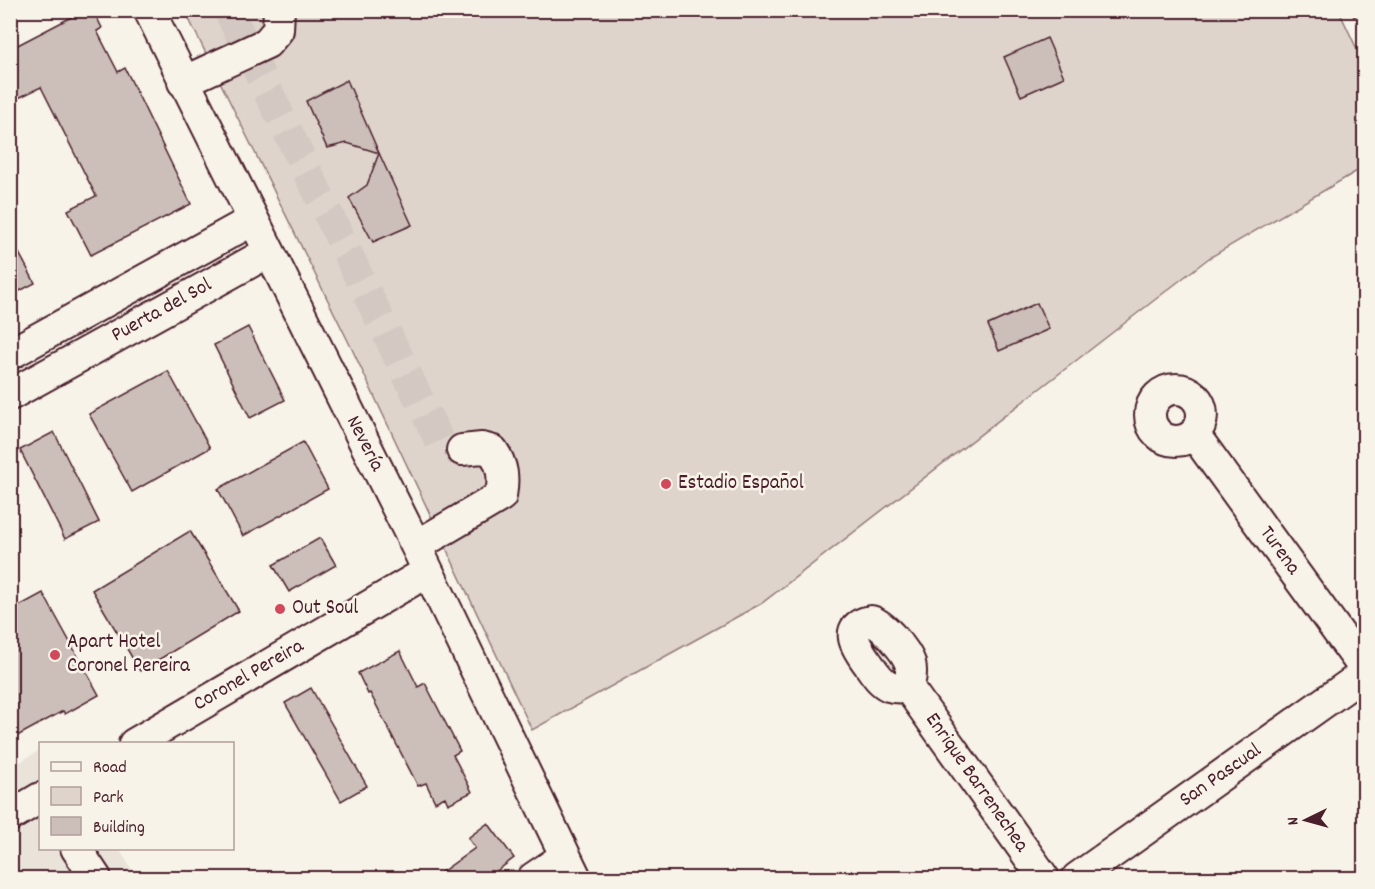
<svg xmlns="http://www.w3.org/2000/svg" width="1375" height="889" font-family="Dekko,sans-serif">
	<rect width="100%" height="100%" fill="#f7f3e8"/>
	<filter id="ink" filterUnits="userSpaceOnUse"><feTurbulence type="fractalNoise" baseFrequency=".0167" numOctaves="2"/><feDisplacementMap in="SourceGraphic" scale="12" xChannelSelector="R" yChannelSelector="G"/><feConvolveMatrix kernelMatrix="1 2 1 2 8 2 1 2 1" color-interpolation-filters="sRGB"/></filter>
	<g filter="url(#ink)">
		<path fill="#eae3da" d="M 40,750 L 40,848 L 119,849 L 137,878 L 11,878 L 10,768 Z"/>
		<path fill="#ded4cc" stroke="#947a7c" stroke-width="1.5" d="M 185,11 L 1339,11 L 1364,64 L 1364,167 L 1209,258 L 762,603 L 532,730 L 352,349 Z"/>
		<path fill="#ccbfb9" stroke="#4a1f2b" stroke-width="1.5" d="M 85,10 L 93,10 L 102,28 L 97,31 L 118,72 L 125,68 L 191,204 L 91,255 L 68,210 L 96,196 L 41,87 L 10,102 L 10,49 Z
			M 1047,38 L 1064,77 L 1021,96 L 1004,57 Z
			M 347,80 L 379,153 L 347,143 L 327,148 L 306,101 Z
			M 379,153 L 412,225 L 373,242 L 349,198 L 367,185 Z
			M 10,236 L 35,283 L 10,296 Z
			M 1037,303 L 1049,329 L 999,351 L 988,325 Z
			M 248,327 L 285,400 L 250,418 L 214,345 Z
			M 168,371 L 210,448 L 132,492 L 89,414 Z
			M 54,432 L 99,522 L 65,539 L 20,450 Z
			M 303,442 L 328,489 L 243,536 L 218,489 Z
			M 190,531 L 239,611 L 140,671 L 92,590 Z
			M 320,538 L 336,565 L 289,592 L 273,565 Z
			M 43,593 L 99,695 L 65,714 L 63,711 L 10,740 L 10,611 Z
			M 400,651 L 418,687 L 425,683 L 460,751 L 453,755 L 472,792 L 448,804 L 445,797 L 435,802 L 426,783 L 418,786 L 370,693 L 368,694 L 358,673 Z
			M 311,688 L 367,786 L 341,801 L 285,703 Z
			M 488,823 L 514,858 L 486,879 L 432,879 L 475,848 L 468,838 Z"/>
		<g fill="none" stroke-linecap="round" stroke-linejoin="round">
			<path stroke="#d4c9c2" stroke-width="30" stroke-dasharray="30 15" stroke-linecap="butt" d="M 228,10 L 443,448 L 462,450"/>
			<defs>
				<path id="minor" d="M 149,10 L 416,546 L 576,878
					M 183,82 L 267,43 L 278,30 L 279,10
					M 10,354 L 253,220
					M1150 415a26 26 0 1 1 52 0a26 26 0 1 1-52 0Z
					M 10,395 L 269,252
					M 1194,434 L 1364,668
					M 416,546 L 501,496 C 504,478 503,466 493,451 L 482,448 L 462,450
					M 871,621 C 883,624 906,651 910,663 C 912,671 911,679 908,687 C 901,688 895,688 889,686 C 880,682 874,672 869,665 C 858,650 840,626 871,621 Z
					M 908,687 L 1044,878
					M 134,744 L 427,572
					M 10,816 L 40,798
					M 76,848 L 96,878
					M 533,878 L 564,857
					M 1077,878 L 1364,674"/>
			</defs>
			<use href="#minor" stroke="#4a1f2b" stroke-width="34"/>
			<path stroke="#4a1f2b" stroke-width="4" stroke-dasharray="1.5 4.5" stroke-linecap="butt" d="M 1352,10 L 1364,37"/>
			<use href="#minor" stroke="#f7f3e8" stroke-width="30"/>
		</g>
	</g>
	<g fill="#d1495b" stroke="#f7f3e8" stroke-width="2">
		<circle cx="666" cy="484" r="6"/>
		<circle cx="280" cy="609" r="6"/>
		<circle cx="55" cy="655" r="6"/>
	</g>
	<g text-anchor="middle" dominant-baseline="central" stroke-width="5" stroke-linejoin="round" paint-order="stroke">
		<g font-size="21" fill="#4a1f2b" stroke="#f7f3e8">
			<text transform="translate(162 311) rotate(-29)">Puerta del Sol</text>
			<text transform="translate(364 444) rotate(63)">Nevería</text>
			<text transform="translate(1279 551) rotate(54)">Turena</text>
			<text transform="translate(249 676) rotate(-30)">Coronel Pereira</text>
			<text transform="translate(1221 776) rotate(-35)">San Pascual</text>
			<text transform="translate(976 783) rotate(55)">Enrique Barrenechea</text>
		</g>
		<g font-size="21" fill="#4a1f2b" stroke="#f7f3e8" text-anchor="start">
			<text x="678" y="484">Estadio Español</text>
			<text x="292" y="609">Out Soul</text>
			<text x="67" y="643">Apart Hotel<tspan x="67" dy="24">Coronel Pereira</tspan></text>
		</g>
	</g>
	<rect width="1375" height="889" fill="none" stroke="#f7f3e8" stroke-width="36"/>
	<rect x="18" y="18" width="1339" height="853" fill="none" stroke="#4a1f2b" stroke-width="2" filter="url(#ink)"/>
	<rect x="39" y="742" width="195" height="108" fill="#f7f3e8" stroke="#b29e9c" stroke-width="1.5"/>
	<rect x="51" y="762" width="30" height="9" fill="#f7f3e8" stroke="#b29e9c" stroke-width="1.5"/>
	<text x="93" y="772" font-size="18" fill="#4a1f2b">Road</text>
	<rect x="51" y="787" width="30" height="18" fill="#ded4cc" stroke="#b29e9c" stroke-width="1.5"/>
	<text x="93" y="802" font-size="18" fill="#4a1f2b">Park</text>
	<rect x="51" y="817" width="30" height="18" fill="#ccbfb9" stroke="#b29e9c" stroke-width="1.5"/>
	<text x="93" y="832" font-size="18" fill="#4a1f2b">Building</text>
	<g transform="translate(1306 820) rotate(265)" stroke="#f7f3e8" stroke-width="4.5" paint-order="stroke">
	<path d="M0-4.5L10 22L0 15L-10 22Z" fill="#4a1f2b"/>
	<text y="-9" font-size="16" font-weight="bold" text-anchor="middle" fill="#4a1f2b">N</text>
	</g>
</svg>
